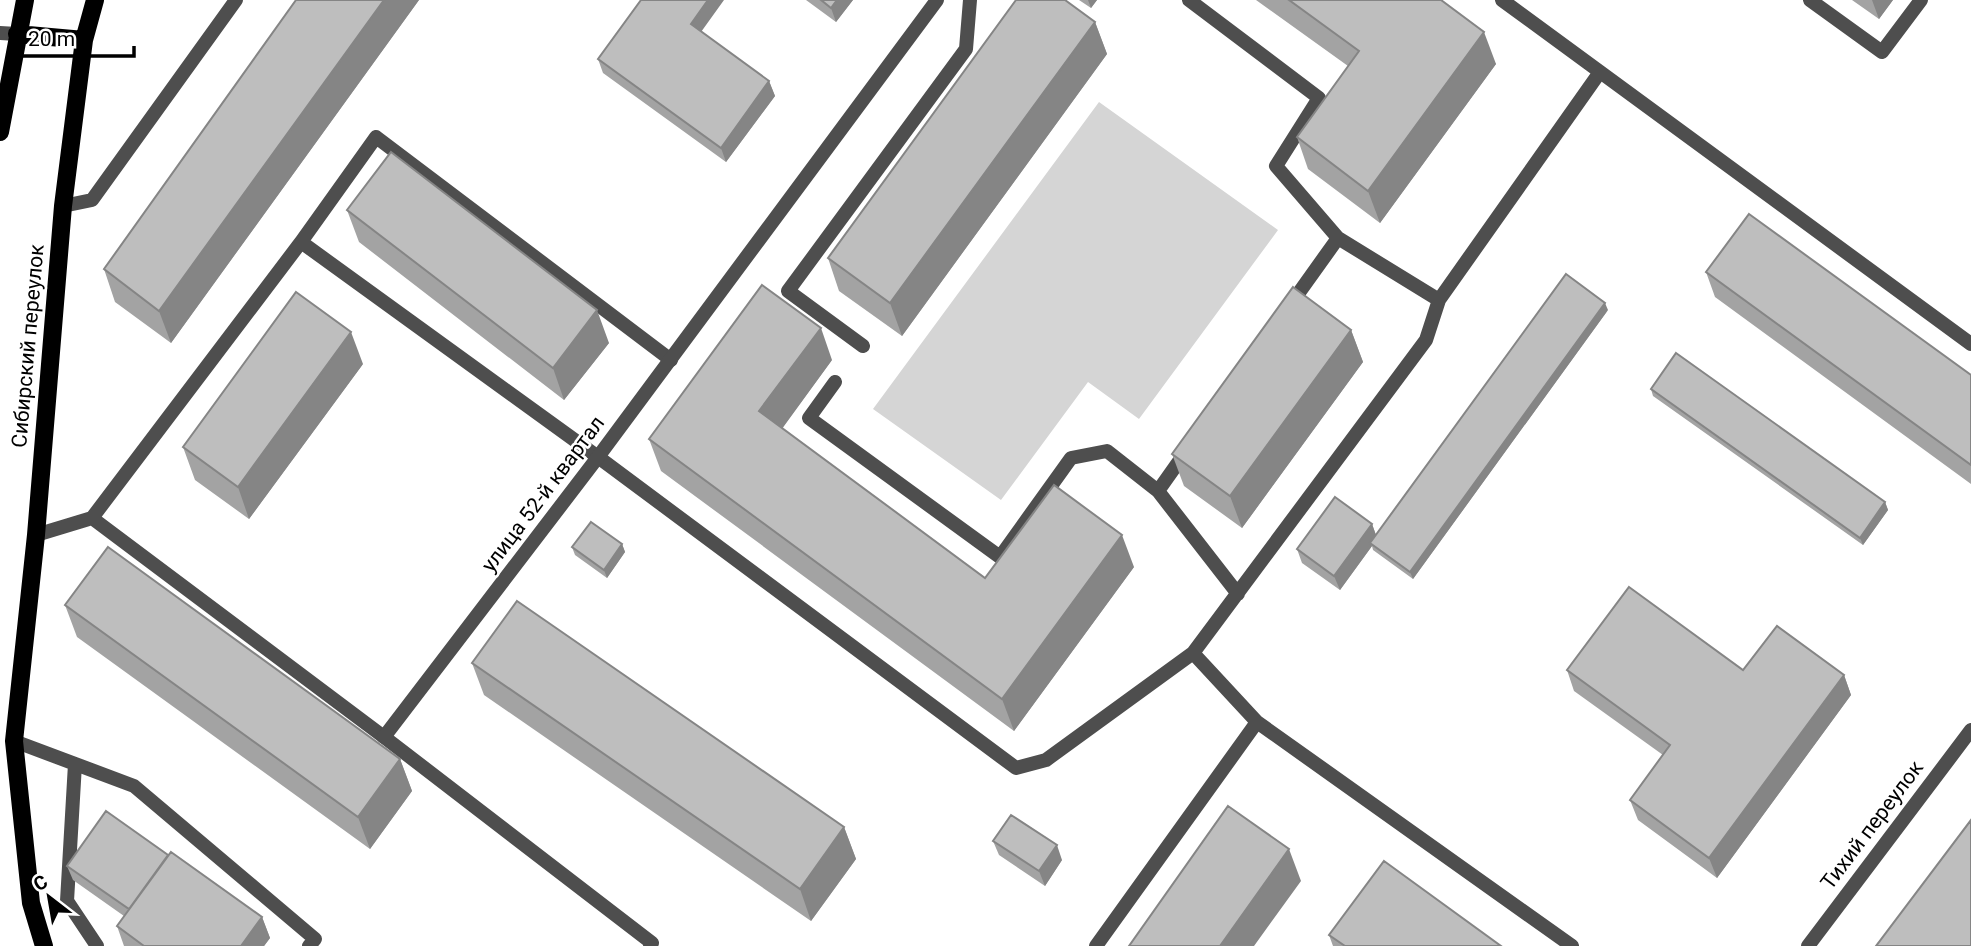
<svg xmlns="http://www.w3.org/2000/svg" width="1971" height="946" font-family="Roboto,sans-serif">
	<rect width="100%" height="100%" fill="#fff"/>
	<path fill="#d5d5d5" d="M 1099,102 L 1278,230 L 1139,419 L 1088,382 L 1001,500 L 873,409 Z"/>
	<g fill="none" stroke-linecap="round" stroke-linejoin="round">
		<path stroke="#4e4e4e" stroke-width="14" d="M 1189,0 L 1319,98 L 1276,166 L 1338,238 L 1439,300
			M 1502,0 L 1971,344
			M 1810,0 L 1882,52 L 1921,0
			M 0,33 L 17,34
			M 63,206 L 92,200 L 236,0
			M 301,242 L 376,137 L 671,360
			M 1288,308 L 1338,238
			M 863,346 L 788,291 L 966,49 L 970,0
			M 835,382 L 809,418 L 1000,557 L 1071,458 L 1107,451 L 1158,491 L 1238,594
			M 1158,491 L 1187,450
			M 92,518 L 384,737
			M 36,535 L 92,518 L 301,242 L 598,457 L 1016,768 L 1046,760 L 1193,653
			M 1257,722 L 1193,653 L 1426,340 L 1439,300 L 1600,72
			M 14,741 L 134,786 L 315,939 L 309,946
			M 75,764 L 67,901 L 97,946
			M 1096,946 L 1257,722 L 1572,946"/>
		<path stroke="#4e4e4e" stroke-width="14" d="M 650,946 L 652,943 L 384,737 L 598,457 L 937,0
			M 1808,946 L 1971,730"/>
		<path stroke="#000" stroke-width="18" d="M 17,34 L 84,40
			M 0,132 L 25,0
			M 44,946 L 31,903 L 14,741 L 36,535 L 63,206 L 84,40 L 95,0"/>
	</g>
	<path fill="#a3a3a3" d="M 296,0 L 419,0 L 171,343 L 115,302 L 104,269 Z
		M 806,0 L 853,0 L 836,22 Z
		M 1079,0 L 1097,0 L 1091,8 Z
		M 1256,0 L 1441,0 L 1496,64 L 1380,223 L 1308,169 L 1297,137 L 1348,66 Z
		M 1852,0 L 1893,0 L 1879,19 Z
		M 1095,22 L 1107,54 L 902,336 L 839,291 L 828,258 Z
		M 701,32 L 769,81 L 775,96 L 726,162 L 603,73 L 598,59 Z
		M 347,210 L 609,343 L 564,400 L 359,242 Z
		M 1706,272 L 1971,375 L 1971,484 L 1715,297 Z
		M 1608,310 L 1413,579 L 1373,550 L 1372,546 L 1340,590 L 1302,563 L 1297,549 L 1372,524 L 1376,535 Z
		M 1351,330 L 1363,362 L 1242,528 L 1184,486 L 1172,454 Z
		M 832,360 L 782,428 L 985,578 L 1134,567 L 1014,731 L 661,471 L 649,439 Z
		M 363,364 L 249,519 L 195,480 L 183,447 Z
		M 1651,389 L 1885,502 L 1888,510 L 1863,545 L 1653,396 Z
		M 622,544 L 625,552 L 607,578 L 575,555 L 572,547 Z
		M 65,605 L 400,759 L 412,791 L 370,849 L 77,637 Z
		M 472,663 L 844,827 L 856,859 L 811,921 L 484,695 Z
		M 1567,670 L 1743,670 L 1844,675 L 1851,695 L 1717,878 L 1638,820 L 1630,800 L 1663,755 L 1574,691 Z
		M 993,841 L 1062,860 L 1045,886 L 999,855 Z
		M 168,855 L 262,917 L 270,938 L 264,946 L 124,946 L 117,926 L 124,916 L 73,880 L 67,866 Z
		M 1329,935 L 1501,946 L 1333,946 Z"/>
	<path fill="#858585" d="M 384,0 L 419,0 L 171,343 L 159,311 Z
		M 708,0 L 724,0 L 696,39 L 691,24 Z
		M 837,0 L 853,0 L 836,22 L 831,8 Z
		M 1088,0 L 1097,0 L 1091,8 Z
		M 1872,0 L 1893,0 L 1879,19 Z
		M 1095,22 L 1107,54 L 902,336 L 890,303 Z
		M 1484,32 L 1496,64 L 1380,223 L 1368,191 Z
		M 769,81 L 775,96 L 726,162 L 721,148 Z
		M 1605,303 L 1608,310 L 1413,579 L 1410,572 Z
		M 597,310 L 609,343 L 564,400 L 553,368 Z
		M 821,328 L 832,360 L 771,444 L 759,411 Z
		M 1351,330 L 1363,362 L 1242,528 L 1230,496 Z
		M 351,332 L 363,364 L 249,519 L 238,487 Z
		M 1885,502 L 1888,510 L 1863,545 L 1860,538 Z
		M 1372,524 L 1377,538 L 1370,543 L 1372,546 L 1340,590 L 1334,576 Z
		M 1122,535 L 1134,567 L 1014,731 L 1002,699 Z
		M 622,544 L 625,552 L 607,578 L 604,570 Z
		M 1844,675 L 1851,695 L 1717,878 L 1709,858 Z
		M 400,759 L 412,791 L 370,849 L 358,817 Z
		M 844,827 L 856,859 L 811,921 L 800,889 Z
		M 1057,845 L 1062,860 L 1045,886 L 1039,871 Z
		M 1289,849 L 1301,881 L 1254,946 L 1220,946 Z
		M 262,917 L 270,938 L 264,946 L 241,946 Z"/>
	<path fill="#bebebe" stroke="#858585" stroke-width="2" d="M 296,0 L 384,0 L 159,311 L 104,269 Z
		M 641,0 L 708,0 L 691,24 L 769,81 L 721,148 L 598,59 Z
		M 821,0 L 837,0 L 831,8 Z
		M 1016,0 L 1065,0 L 1095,22 L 890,303 L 828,258 Z
		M 1289,0 L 1441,0 L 1484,32 L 1368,191 L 1297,137 L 1359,51 Z
		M 391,152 L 597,310 L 553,368 L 347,210 Z
		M 1749,214 L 1971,375 L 1971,465 L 1706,272 Z
		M 1566,274 L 1605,303 L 1410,572 L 1370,543 Z
		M 762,285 L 821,328 L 759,411 L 985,578 L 1054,485 L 1122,535 L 1002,699 L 649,439 Z
		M 1293,287 L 1351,330 L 1230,496 L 1172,454 Z
		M 296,292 L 351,332 L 238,487 L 183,447 Z
		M 1676,353 L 1885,502 L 1860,538 L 1651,389 Z
		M 1335,497 L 1372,524 L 1334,576 L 1297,549 Z
		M 591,522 L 622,544 L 604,570 L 572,547 Z
		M 108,547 L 400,759 L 358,817 L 65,605 Z
		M 1629,587 L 1743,670 L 1777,626 L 1844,675 L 1709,858 L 1630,800 L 1670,745 L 1567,670 Z
		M 517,601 L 844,827 L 800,889 L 472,663 Z
		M 1228,806 L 1289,849 L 1220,946 L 1129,946 Z
		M 106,811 L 168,855 L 129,909 L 67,866 Z
		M 1011,815 L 1057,845 L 1039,871 L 993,841 Z
		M 1971,820 L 1971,946 L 1876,946 Z
		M 171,852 L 262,917 L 241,946 L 144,946 L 117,926 Z
		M 1384,861 L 1501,946 L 1345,946 L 1329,935 Z"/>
	<g text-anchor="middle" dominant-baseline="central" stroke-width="5" stroke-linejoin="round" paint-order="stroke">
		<g font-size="21" fill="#000" stroke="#fff">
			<text transform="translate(28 346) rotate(-85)">Сибирский переулок</text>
			<text transform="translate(543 494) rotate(-53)">улица 52-й квартал</text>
			<text transform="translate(1872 825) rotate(-53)">Тихий переулок</text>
		</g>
	</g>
	<g transform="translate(49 897) rotate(329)" stroke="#ffffff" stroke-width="5" paint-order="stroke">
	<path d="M0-5L12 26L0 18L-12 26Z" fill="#000000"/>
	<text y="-10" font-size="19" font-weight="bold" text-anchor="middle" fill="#000000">С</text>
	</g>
	<path d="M18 46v10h116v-10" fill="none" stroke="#000000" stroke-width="3.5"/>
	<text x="28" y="46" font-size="21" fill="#000000" stroke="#ffffff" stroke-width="5" paint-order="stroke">20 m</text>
</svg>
